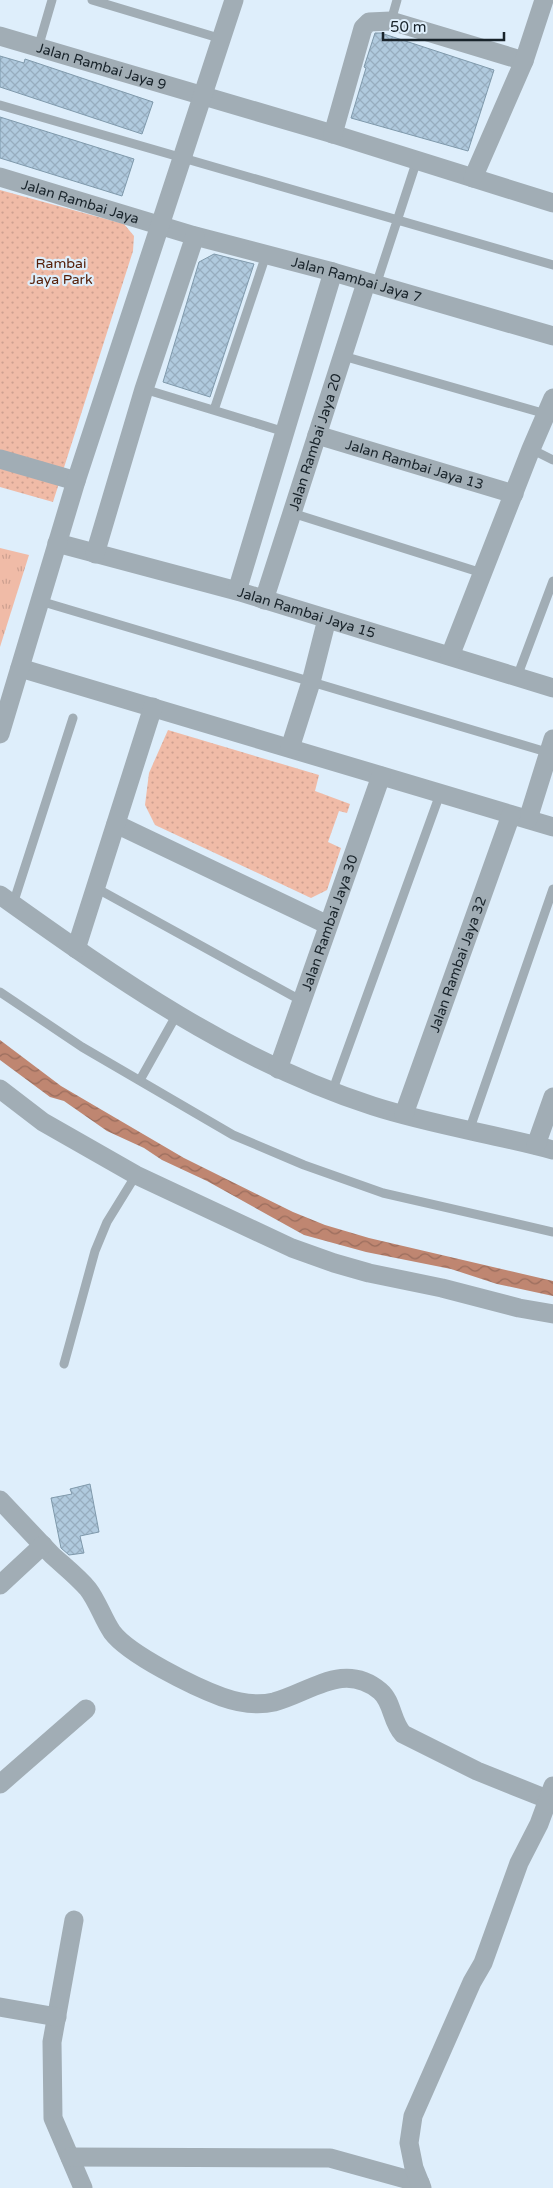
<svg xmlns="http://www.w3.org/2000/svg" width="553" height="2188" font-family="'Varela Round',sans-serif">
	<defs>
		<pattern id="grass-tufts" width="24" height="20" patternUnits="userSpaceOnUse" patternTransform="scale(1.25)"><rect width="24" height="20" fill="#f0bba7"/><path d="M3 7l-1-3M5 7V3M7 7l1-3M15 17l-1-3M17 17v-4M19 17l1-3" fill="none" stroke="#cda090"/></pattern>
		<pattern id="park-dots" width="8" height="8" patternUnits="userSpaceOnUse" patternTransform="scale(1.25)"><rect width="8" height="8" fill="#f0bba7"/><path d="M2 2h.1M6 6h.1" fill="none" stroke="#cda090" stroke-width="1.8" stroke-linecap="round"/></pattern>
		<pattern id="water-waves" width="16" height="10" patternUnits="userSpaceOnUse" patternTransform="scale(1.25)"><rect width="16" height="10" fill="#bf8671"/><path d="M0 5q4-4 8 0t8 0" fill="none" stroke="#9a6d5d"/></pattern>
		<pattern id="building-cross-hatch" width="8" height="8" patternUnits="userSpaceOnUse" patternTransform="scale(1.25)"><rect width="8" height="8" fill="#b0cade"/><path d="M0 0l8 8M0 8l8-8" fill="none" stroke="#97adbf"/></pattern>
	</defs>
	<rect width="100%" height="100%" fill="#deeefb"/>
	<path fill="url(#grass-tufts)" d="M 0,548 L 29,555 L 0,647 Z"/>
	<path fill="url(#park-dots)" d="M 0,190 L 124,224 L 134,236 L 133,251 L 53,502 L 0,487 Z
		M 168,730 L 319,775 L 315,791 L 350,804 L 347,813 L 339,811 L 328,842 L 341,848 L 327,890 L 311,898 L 155,825 L 145,805 L 149,773 Z"/>
	<path fill="url(#water-waves)" d="M 0,1040 L 61,1086 L 184,1158 L 293,1212 L 325,1225 L 369,1238 L 553,1281 L 553,1296 L 497,1284 L 451,1269 L 366,1252 L 304,1235 L 207,1181 L 162,1160 L 144,1148 L 107,1131 L 64,1101 L 50,1097 L 0,1060 Z"/>
	<path fill="url(#building-cross-hatch)" stroke="#7f99ab" d="M 375,33 L 381,33 L 494,70 L 468,151 L 351,118 L 366,68 L 364,67 Z
		M 0,56 L 24,63 L 25,59 L 153,102 L 142,134 L 0,87 Z
		M 0,117 L 134,159 L 122,196 L 0,158 Z
		M 214,254 L 254,264 L 210,397 L 163,382 L 199,262 Z
		M 90,1484 L 99,1532 L 80,1536 L 84,1553 L 69,1555 L 61,1548 L 51,1498 L 72,1494 L 70,1489 Z"/>
	<g fill="none" stroke-linecap="round" stroke-linejoin="round">
		<path stroke="#a1adb5" stroke-width="9" d="M 92,0 L 222,39
			M 391,21 L 397,0
			M 38,48 L 52,0
			M 0,105 L 553,265
			M 376,285 L 417,160
			M 343,356 L 546,414
			M 144,389 L 285,432
			M 214,410 L 266,255
			M 531,449 L 553,460
			M 292,513 L 482,573
			M 40,601 L 550,753
			M 517,677 L 553,581
			M 96,888 L 302,1001
			M 13,904 L 73,718
			M 0,992 L 82,1047 L 233,1135 L 304,1165 L 383,1193 L 553,1232
			M 140,1080 L 177,1014
			M 332,1092 L 440,794
			M 469,1131 L 553,889
			M 64,1364 L 95,1251 L 107,1222 L 136,1175"/>
		<g stroke="#a1adb5" stroke-width="19">
			<path id="s1" d="M 0,36 L 333,134 L 553,203"/>
			<path d="M 333,134 L 363,28 L 369,22 L 391,21 L 524,61"/>
			<path id="s2" d="M 0,177 L 195,236 L 333,272 L 553,336"/>
			<path d="M 473,178 L 524,61 L 544,0"/>
			<path id="s3" d="M 317,435 L 514,494"/>
			<path d="M 0,459 L 76,481"/>
			<path id="s4" d="M 57,543 L 237,591 L 553,688"/>
			<path d="M 95,554 L 144,389 L 195,236"/>
			<path d="M 237,591 L 333,272"/>
			<path id="s5" d="M 264,600 L 366,283"/>
			<path d="M 450,656 L 531,449 L 553,398"/>
			<path d="M 20,668 L 553,827"/>
			<path d="M 0,734 L 76,481 L 234,0"/>
			<path d="M 290,748 L 311,682 L 327,619"/>
			<path d="M 528,819 L 553,739"/>
			<path d="M 116,824 L 328,925"/>
			<path d="M 0,895 C 116,978 236,1062 373,1106 C 432,1125 494,1134 553,1150"/>
			<path d="M 76,949 L 153,707"/>
			<path id="s6" d="M 278,1069 L 381,776"/>
			<path d="M 0,1089 L 43,1122 L 136,1175 L 292,1248 L 334,1263 L 369,1273 L 442,1288 L 519,1308 L 553,1314"/>
			<path id="s7" d="M 404,1114 L 511,815"/>
			<path d="M 536,1145 L 553,1097"/>
			<path d="M 0,1500 C 18,1519 35,1537 52,1555 C 64,1566 78,1577 88,1589 C 98,1602 103,1619 112,1632 C 129,1655 195,1687 222,1697 C 239,1703 257,1706 274,1702 C 311,1692 344,1661 380,1691 C 393,1702 391,1721 403,1734 L 477,1771 L 547,1799"/>
			<path d="M 0,1585 L 43,1545"/>
			<path d="M 0,1784 L 86,1709"/>
			<path d="M 74,1920 L 52,2042 L 53,2118 L 83,2188"/>
			<path d="M 0,2007 L 57,2017"/>
			<path d="M 70,2157 L 330,2158 L 420,2183"/>
			<path d="M 422,2188 L 414,2168 L 409,2143 L 413,2116 L 472,1982 L 483,1963 L 519,1863 L 539,1824 L 553,1786"/>
		</g>
	</g>
	<g text-anchor="middle" dominant-baseline="central" stroke-width="4.5" stroke-linejoin="round" paint-order="stroke">
		<g font-size="14" fill="#18232a" stroke="#deeefb">
			<text stroke="none"><textPath href="#s1" startOffset="106">Jalan Rambai Jaya 9</textPath></text>
			<text stroke="none"><textPath href="#s2" startOffset="84">Jalan Rambai Jaya</textPath></text>
			<text stroke="none"><textPath href="#s2" startOffset="371">Jalan Rambai Jaya 7</textPath></text>
			<text stroke="none"><textPath href="#s5" startOffset="166">Jalan Rambai Jaya 20</textPath></text>
			<text stroke="none"><textPath href="#s3" startOffset="102">Jalan Rambai Jaya 13</textPath></text>
			<text stroke="none"><textPath href="#s4" startOffset="259">Jalan Rambai Jaya 15</textPath></text>
			<text stroke="none"><textPath href="#s6" startOffset="155">Jalan Rambai Jaya 30</textPath></text>
			<text stroke="none"><textPath href="#s7" startOffset="159">Jalan Rambai Jaya 32</textPath></text>
		</g>
		<g font-size="14" fill="#552009" stroke="#deeefb">
			<text x="61" y="263">Rambai<tspan x="61" dy="16">Jaya Park</tspan></text>
		</g>
	</g>
	<path d="M383 32v8h121v-8" fill="none" stroke="#18232a" stroke-width="2.5"/>
	<text x="390" y="32" font-size="15" fill="#18232a" stroke="#deeefb" stroke-width="4" paint-order="stroke">50 m</text>
</svg>
